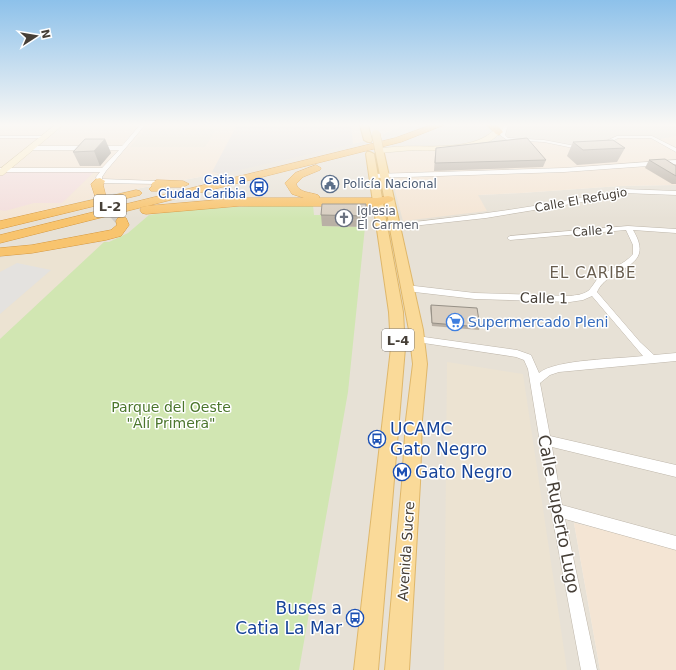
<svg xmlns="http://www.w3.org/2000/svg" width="676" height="670" font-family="'DejaVu Sans',sans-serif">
	<rect width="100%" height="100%" fill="#f3efe8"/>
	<path fill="#e7e1d6" d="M 404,125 L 676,125 L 676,138 L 435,155 L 486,211 L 477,195 L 521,193 L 620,186 L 676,185 L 676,546 L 574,523 L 600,670 L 0,670 L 0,221 L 114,193 L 216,174 L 383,137 L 383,134 Z"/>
	<path fill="#f4e5d4" d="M 0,125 L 404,125 L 383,134 L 383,137 L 216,174 L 114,193 L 0,221 Z
		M 676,136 L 676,185 L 620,186 L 521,193 L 478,195 L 487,211 L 403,221 L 385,153 L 451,148 L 506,140 L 536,140 L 569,147 L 615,143 L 619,138 L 660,139 Z
		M 574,523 L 676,546 L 676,670 L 600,670 Z"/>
	<path fill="#e3ded9" d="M 237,125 L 351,125 L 353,144 L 222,174 L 212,172 Z"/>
	<path fill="#ece3d2" d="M 146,128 L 216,129 L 205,147 L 130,147 Z
		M 104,242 L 0,339 L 0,258 Z
		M 447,362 L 523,374 L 567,670 L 444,670 Z"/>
	<path fill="#f3dedc" d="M 5,172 L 94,172 L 62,203 L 34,203 L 5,211 L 0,210 L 0,176 Z"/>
	<path fill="#d1e6b2" d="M 269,205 L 313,205 L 314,215 L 322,215 L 322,226 L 365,227 L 348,392 L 299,670 L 0,670 L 0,339 L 104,242 L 109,242 L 128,233 L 149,215 L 183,210 Z"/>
	<path fill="#e4e2df" d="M 17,263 L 51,270 L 0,314 L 0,272 Z"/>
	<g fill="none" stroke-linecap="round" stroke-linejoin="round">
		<path stroke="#d0ccc5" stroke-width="12" stroke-dasharray="12 6" stroke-linecap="butt" d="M 100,197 L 122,221"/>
		<defs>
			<path id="street" d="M 140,125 L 145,125 L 106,171 L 102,177 L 102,179 L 157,181 L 160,183 L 159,184 L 100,183 L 97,181 L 96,177 L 100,172 L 0,172 L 0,168 L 102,168 L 119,150 L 31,150 L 28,148 L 31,146 L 122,146 Z
				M 504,125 L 508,125 L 505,135 L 508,138 L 544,140 L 586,148 L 583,150 L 544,142 L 507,140 L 500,135 Z
				M 0,136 L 45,136 L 47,137 L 45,138 L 0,138 Z
				M 617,136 L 652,136 L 676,148 L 676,152 L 651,138 L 618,138 L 603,146 L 598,145 Z
				M 676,160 L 676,164 L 564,172 L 374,178 L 371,176 L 374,174 L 564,168 Z
				M 623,189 L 676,191 L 676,195 L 623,193 L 583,202 L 486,218 L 394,228 L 391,226 L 394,224 C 471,216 547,206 623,189 Z
				M 628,226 L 676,229 L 676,233 L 633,230 C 657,270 609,265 597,292 L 640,342 L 654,355 L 676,353 L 676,361 L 559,372 L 550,375 L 540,383 L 550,436 L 676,465 L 676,477 L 552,447 L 562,505 L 676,536 L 676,550 L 565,519 L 597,670 L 581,670 L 551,510 L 528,369 L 524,360 L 516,357 L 417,342 L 398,342 L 393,339 L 398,336 L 417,336 L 517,350 L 531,355 L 539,373 C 556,359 619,359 643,356 L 592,296 L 583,300 L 570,302 L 475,299 L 406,291 L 402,288 L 406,285 L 475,293 L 570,296 C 576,295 582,295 588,291 C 592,288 595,281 599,277 C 610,268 624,265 633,254 L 633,245 L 626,230 L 510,240 L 507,238 L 510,236 Z"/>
			<path id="secondary" d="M 55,125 L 63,125 L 3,175 L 0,175 L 0,169 Z
				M 498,125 L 505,125 C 501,132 497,137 490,141 C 468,153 438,150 413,150 C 402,151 390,152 379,153 L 375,151 C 380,147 387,148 393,147 C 424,144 479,154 498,125 Z"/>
			<path id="primary" d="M 360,125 L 368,125 L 372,140 L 371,142 L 368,142 L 364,140 Z
				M 376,147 L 379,147 L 383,149 L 423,330 L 427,364 L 422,420 L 420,483 L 409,670 L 385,670 L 402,483 L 406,420 L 413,364 L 409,330 L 375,149 Z
				M 367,152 L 370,152 L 374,154 L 403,312 L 405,348 L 378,670 L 354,670 L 391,348 L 389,312 L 366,154 Z"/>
			<path id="highway" d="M 431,125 L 444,125 L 401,142 L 0,243 L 0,235 L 395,138 Z
				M 487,125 L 497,125 L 503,132 L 499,135 L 496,134 Z
				M 316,165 L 321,168 L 320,170 L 303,177 L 296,184 C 299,193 310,192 318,195 L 320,197 L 319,198 L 377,198 L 388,196 L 392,197 L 394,199 L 392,201 L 378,206 L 239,206 L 146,214 L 142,213 L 140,210 L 142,207 L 146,206 L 239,198 L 304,198 L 292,194 L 285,183 L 295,173 Z
				M 100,178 L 105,181 L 103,185 L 106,197 L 136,190 L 140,191 L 142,193 L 140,195 L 0,229 L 0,221 L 96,199 L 91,184 L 96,179 Z
				M 157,180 L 183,181 L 189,184 L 183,187 L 163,187 L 159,191 L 151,191 L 149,189 L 152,186 L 152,183 Z
				M 122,217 L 126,218 L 129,225 L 121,236 L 106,240 L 32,253 L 0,256 L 0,248 L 32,245 L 111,230 L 117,225 L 116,221 L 118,218 Z"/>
		</defs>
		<use href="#street" stroke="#beb6aa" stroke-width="1"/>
		<use href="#secondary" stroke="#d1c099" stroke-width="1"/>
		<use href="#primary" stroke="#dfb76a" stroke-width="2"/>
		<use href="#highway" stroke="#d7983d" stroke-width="1"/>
		<use href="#street" fill="#fff" fill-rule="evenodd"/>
		<use href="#secondary" fill="#fcedc8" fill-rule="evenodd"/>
		<use href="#primary" fill="#fada99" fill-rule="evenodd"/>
		<use href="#highway" fill="#f8c46e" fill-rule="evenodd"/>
		<defs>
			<path id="primary-bridge" d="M 376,134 L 379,149"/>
		</defs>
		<use href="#primary-bridge" stroke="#dfb76a" stroke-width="9" stroke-linecap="butt"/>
		<use href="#primary-bridge" stroke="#fada99" stroke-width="8"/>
	</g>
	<path fill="#b9b0a5" d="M 105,139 L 111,153 L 100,166 L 80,166 L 73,152 Z
		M 573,142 L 625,148 L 617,162 L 577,165 L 567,156 Z
		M 436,148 L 546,160 L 543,167 L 434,171 L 435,155 Z
		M 649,160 L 676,166 L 676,184 L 672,184 L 645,168 Z
		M 321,215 L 366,216 L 365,227 L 322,226 Z
		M 431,305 L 480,327 L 479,330 L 432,326 L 430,308 Z"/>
	<path fill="#969086" d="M 105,139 L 111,153 L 100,166 L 94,151 Z"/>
	<path fill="#d7cdc0" stroke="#969086" d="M 527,138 L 546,160 L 435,163 L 436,148 Z
		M 85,139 L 105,139 L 94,151 L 73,152 Z
		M 613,140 L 625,148 L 583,150 L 573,142 Z
		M 665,159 L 676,166 L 676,176 L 649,160 Z
		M 322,204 L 366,204 L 366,216 L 321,215 Z
		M 431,305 L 477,308 L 480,327 L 432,323 Z"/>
	<linearGradient id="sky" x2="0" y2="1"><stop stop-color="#8dc1ea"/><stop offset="0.57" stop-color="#faf8f5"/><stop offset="1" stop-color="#faf8f5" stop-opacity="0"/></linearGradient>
	<rect width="676" height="219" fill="url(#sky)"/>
	<defs>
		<symbol id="civic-ring" viewBox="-11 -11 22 22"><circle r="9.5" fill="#fff" stroke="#5c6f8a" stroke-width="1.5"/><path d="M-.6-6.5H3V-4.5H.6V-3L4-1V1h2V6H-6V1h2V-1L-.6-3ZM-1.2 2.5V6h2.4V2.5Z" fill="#5c6f8a"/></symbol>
		<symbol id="bus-ring" viewBox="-11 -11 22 22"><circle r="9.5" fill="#fff" stroke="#1a4fb4" stroke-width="1.5"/><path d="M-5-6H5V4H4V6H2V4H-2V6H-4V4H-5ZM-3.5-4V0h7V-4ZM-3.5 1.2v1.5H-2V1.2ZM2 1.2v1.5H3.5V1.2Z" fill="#1a4fb4"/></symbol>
		<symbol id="church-ring" viewBox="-11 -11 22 22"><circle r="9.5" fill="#fff" stroke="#6b7280" stroke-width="1.5"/><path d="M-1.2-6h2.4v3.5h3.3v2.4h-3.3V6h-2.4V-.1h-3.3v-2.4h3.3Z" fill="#6b7280"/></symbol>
		<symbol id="supermarket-ring" viewBox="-11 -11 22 22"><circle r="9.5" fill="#fff" stroke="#3f7fe0" stroke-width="1.5"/><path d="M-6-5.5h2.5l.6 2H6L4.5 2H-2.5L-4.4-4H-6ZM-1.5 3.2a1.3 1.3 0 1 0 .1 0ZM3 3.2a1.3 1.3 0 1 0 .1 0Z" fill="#3f7fe0"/></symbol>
		<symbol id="metro-ring" viewBox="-11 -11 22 22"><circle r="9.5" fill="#fff" stroke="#1a4fb4" stroke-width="1.5"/><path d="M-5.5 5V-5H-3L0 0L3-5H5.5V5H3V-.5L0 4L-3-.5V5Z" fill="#1a4fb4"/></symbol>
	</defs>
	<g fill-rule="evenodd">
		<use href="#civic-ring" x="320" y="174" width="20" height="20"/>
		<use href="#bus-ring" x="249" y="177" width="20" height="20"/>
		<use href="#church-ring" x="334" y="208" width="20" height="20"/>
		<use href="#supermarket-ring" x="445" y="312" width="20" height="20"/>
		<use href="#bus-ring" x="367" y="429" width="20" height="20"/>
		<use href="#metro-ring" x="392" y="462" width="20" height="20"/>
		<use href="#bus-ring" x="345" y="608" width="20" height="20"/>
	</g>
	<g text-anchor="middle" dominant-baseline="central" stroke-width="3" stroke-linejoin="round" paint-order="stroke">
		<g font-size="12" fill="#164399" stroke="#fff" text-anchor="end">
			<text x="246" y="180">Catia a<tspan x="246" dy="14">Ciudad Caribia</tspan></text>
		</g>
		<g font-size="12" fill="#4e5e75" stroke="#fff" text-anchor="start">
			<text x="343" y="184">Policía Nacional</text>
		</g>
		<g font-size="12" fill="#463f37" stroke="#fff">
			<text transform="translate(581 200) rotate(-10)">Calle El Refugio</text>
			<text transform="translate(593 231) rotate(-4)">Calle 2</text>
		</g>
		<g font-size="12" fill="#5b616d" stroke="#fff" text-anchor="start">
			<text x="357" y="211">Iglesia<tspan x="357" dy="14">El Carmen</tspan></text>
		</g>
		<g fill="#fff" stroke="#7e7973" stroke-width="1">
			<rect x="94" y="195" width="32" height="22" rx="3"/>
			<rect x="382" y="329" width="32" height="22" rx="3"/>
		</g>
		<g font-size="13" font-weight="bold" fill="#463f37">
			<text x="110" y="206">L-2</text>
			<text x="398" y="340">L-4</text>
		</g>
		<g font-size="14" fill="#463f37" stroke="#fff">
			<text transform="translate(544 298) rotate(1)">Calle 1</text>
			<text transform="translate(406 551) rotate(-86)">Avenida Sucre</text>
		</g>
		<g font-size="14" fill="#366cbe" stroke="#fff" text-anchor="start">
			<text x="468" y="322">Supermercado Pleni</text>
		</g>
		<g font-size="14" fill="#4b762c" stroke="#fff">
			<text x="171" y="407">Parque del Oeste<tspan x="171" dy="16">"Alí Primera"</tspan></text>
		</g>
		<g font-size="15" letter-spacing="1" fill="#685d4e" stroke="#fff">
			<text x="593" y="273">EL CARIBE</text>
		</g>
		<g font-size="17" fill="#164399" stroke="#fff" text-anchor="start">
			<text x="390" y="429">UCAMC<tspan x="390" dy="20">Gato Negro</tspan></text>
			<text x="415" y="472">Gato Negro</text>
			<text x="342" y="608" text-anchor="end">Buses a<tspan x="342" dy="20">Catia La Mar</tspan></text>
		</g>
		<g font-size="17" fill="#463f37" stroke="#fff">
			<text transform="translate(559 514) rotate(79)">Calle Ruperto Lugo</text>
		</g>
	</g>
	<g transform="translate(36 36) rotate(78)" stroke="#ffffff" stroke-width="3" paint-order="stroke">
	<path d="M0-3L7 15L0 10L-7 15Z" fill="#463f37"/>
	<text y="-6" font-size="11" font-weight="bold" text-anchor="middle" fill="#463f37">N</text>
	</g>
</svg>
